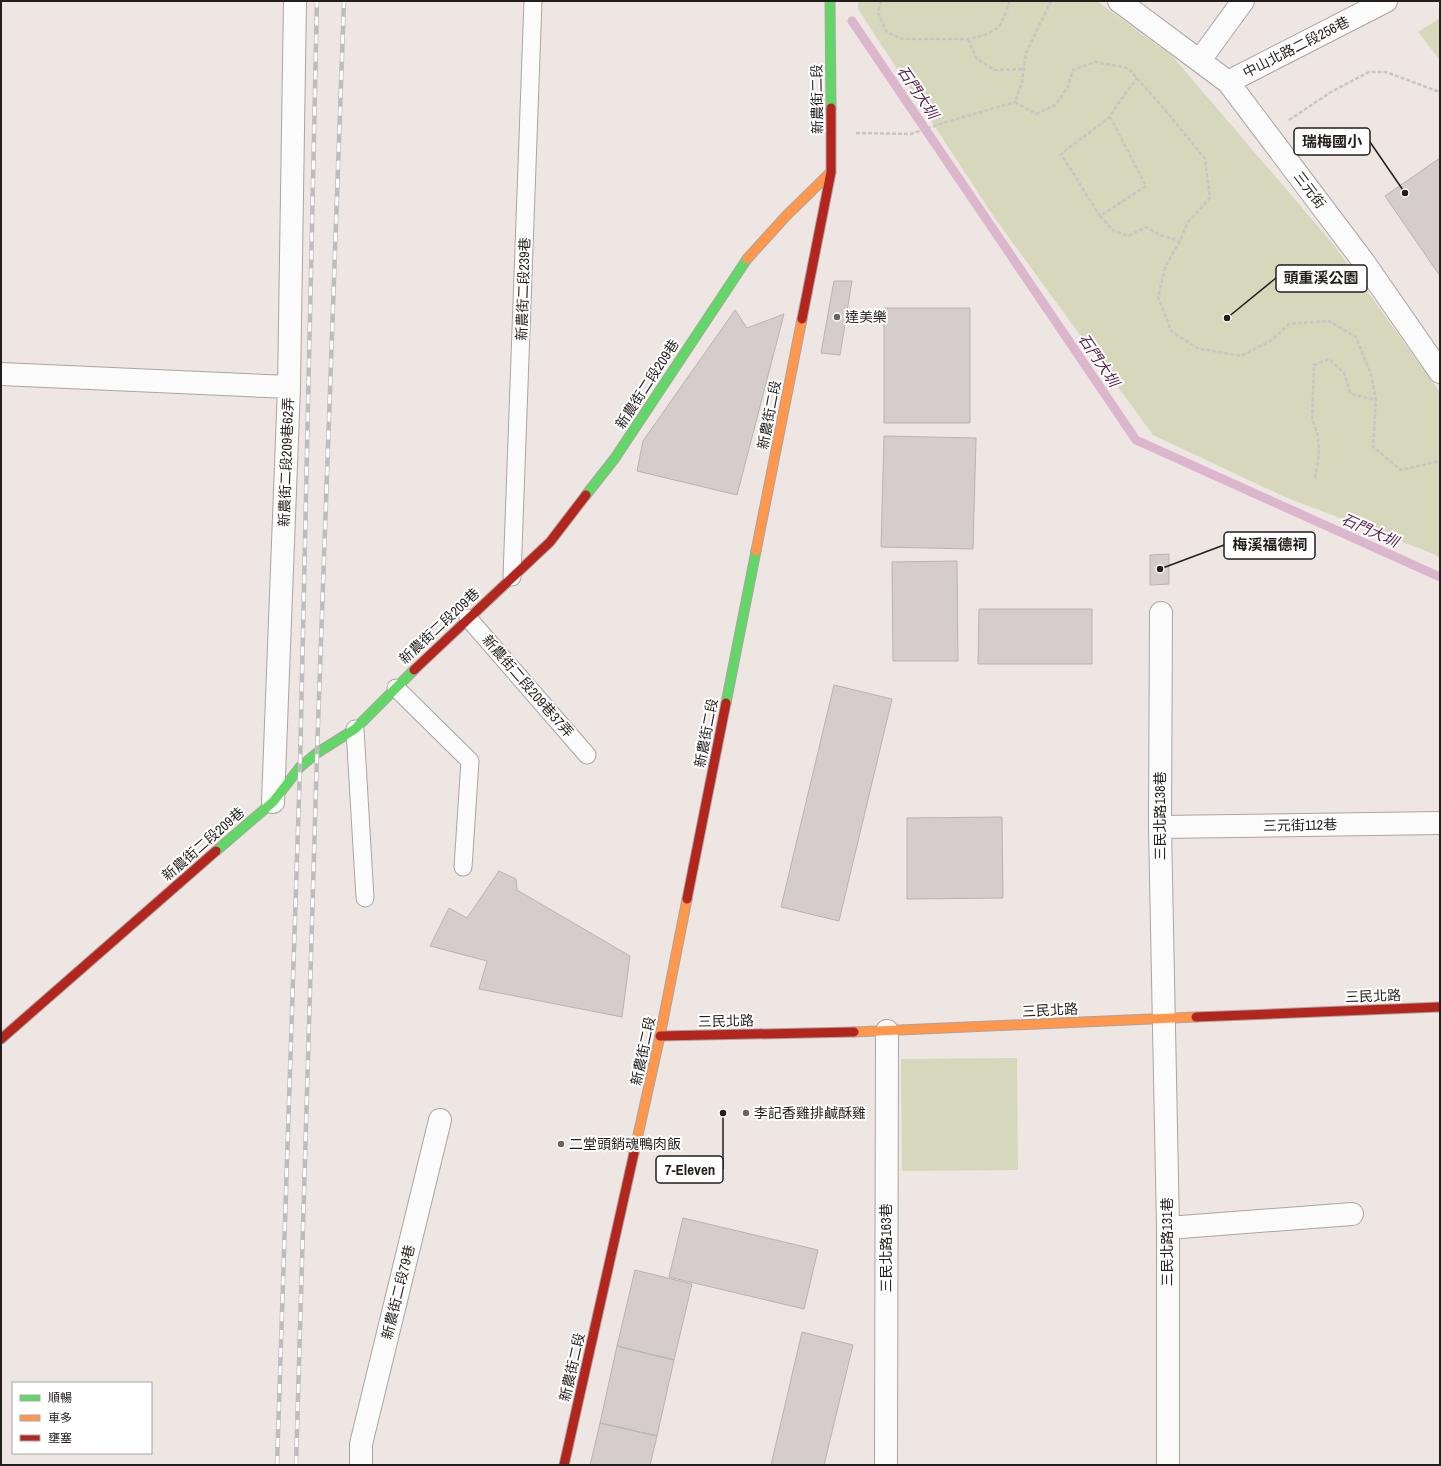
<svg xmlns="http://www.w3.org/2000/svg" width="1441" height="1466" font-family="'Archivo Narrow','Noto Sans TC',sans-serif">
	<rect width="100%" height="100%" fill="#eee6e2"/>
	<path fill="#d7d7bc" d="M 858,1 L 1097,1 L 1173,57 L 1333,244 L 1440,392 L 1440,558 L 1434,554 L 1285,497 L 1153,435 L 994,217 L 858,9 Z
		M 1440,18 L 1440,60 L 1418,32 Z
		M 1017,1058 L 1018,1170 L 902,1171 L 901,1059 Z"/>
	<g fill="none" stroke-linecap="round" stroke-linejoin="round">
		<path stroke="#dbb6cd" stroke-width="9" d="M 852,21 L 1136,440 L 1440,577"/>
	</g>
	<path fill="#d4cdcb" stroke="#b9b3b2" d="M 1440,158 L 1440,276 L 1385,196 Z
		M 834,281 L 852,281 L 840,355 L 821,353 Z
		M 884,308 L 970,308 L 970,423 L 884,423 Z
		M 735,310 L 747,328 L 784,314 L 737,495 L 637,471 L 643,441 Z
		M 884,436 L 976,438 L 973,549 L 881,547 Z
		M 1169,554 L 1169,584 L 1150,585 L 1150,555 Z
		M 957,561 L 958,661 L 893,661 L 892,562 Z
		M 979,609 L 1092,609 L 1092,664 L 978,664 Z
		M 834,685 L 892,699 L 839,921 L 781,907 Z
		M 1002,817 L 1003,898 L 907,899 L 907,818 Z
		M 499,871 L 516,879 L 517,890 L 630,956 L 622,1017 L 479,989 L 487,961 L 430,946 L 449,908 L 467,918 Z
		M 683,1218 L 818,1250 L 804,1309 L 669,1277 Z
		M 635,1270 L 692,1284 L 674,1360 L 617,1346 Z
		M 802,1332 L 853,1345 L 824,1465 L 771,1465 Z
		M 617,1346 L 674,1360 L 657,1436 L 600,1423 Z
		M 600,1423 L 657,1436 L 650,1465 L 590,1465 Z"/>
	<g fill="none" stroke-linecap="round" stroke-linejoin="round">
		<defs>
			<path id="lane" d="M 512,577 L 533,1
				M 468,618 L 587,755
				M 396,688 L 470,761 L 463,867
				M 355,729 L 365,898"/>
			<path id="street" d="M 1119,1 L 1228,82 L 1363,261 L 1440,372
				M 1200,60 L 1243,1
				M 1228,82 L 1386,1
				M 1,374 L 289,387 L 273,802
				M 289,387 L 295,1
				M 1161,613 L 1160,827 L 1168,1228 L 1168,1465
				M 1160,827 L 1440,823
				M 1168,1228 L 1352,1214
				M 361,1465 L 361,1444 L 440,1120
				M 886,1465 L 887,1031"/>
			<path id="fast" d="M 830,1 L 831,108
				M 586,495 L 615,458 L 747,259
				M 726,703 L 756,551
				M 216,851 L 273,802 L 300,767 L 317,753 L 355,729 L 414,670"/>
			<path id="slow" d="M 747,259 L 786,216 L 831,172
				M 756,551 L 802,319
				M 854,1032 L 1196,1017
				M 634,1153 L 660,1036 L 687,899"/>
			<path id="jam" d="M 802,319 L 831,172 L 831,108
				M 414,670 L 550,542 L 586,495
				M 687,899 L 726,703
				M 1196,1017 L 1440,1007
				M 660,1036 L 854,1032
				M 1,1039 L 216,851
				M 564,1465 L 634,1153"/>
		</defs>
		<use href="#lane" stroke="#aaa4a2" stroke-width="19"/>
		<use href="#street" stroke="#aaa4a2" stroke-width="24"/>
		<use href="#fast" stroke="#aaa4a2" stroke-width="11"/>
		<use href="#slow" stroke="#aaa4a2" stroke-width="11"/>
		<use href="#jam" stroke="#aaa4a2" stroke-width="11"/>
		<path stroke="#c8c5c3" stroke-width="2.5" stroke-dasharray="4 2" stroke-linecap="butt" d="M 881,1 L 878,13 L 887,32 L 902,39 L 968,39 L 985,35 L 999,27 L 1009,5 L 1009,1
			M 1051,1 L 1026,53 L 1022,82 L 1015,102 L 1036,114 L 1055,105 L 1068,87 L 1073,70 L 1095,62 L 1128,68 L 1166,111 L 1205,159 L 1210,198 L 1188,222 L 1180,241 L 1166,265 L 1158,297 L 1171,331 L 1197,348 L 1241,356 L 1272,340 L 1289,324 L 1329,321 L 1356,337 L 1371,374 L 1376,400 L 1373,447 L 1401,470 L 1440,461
			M 968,39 L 977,59 L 995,70 L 1023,69
			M 1110,117 L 1146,186 L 1100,216 L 1061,154 L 1110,117 L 1119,102 L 1137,78
			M 1289,120 L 1331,92 L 1369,72 L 1386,72 L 1437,91 L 1440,94
			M 856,133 L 911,134 L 943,123 L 1015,102
			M 1100,216 L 1114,231 L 1128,236 L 1146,227 L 1160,235 L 1180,241
			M 1315,478 C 1319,459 1322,439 1312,420 L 1314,365 L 1329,359 L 1344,373 L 1351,394 L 1376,400"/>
		<use href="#lane" stroke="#fcfbfb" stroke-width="17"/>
		<use href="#street" stroke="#fcfbfb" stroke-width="22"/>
		<use href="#fast" stroke="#63d668" stroke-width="9"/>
		<use href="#slow" stroke="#ff974d" stroke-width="9"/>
		<use href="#jam" stroke="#b3261e" stroke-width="9"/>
		<defs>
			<path id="rail" d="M 277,1465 L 300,767 L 317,1
				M 296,1465 L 317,753 L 344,1"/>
		</defs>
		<use href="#rail" stroke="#bfbdbc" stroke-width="4.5"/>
		<use href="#rail" stroke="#fff" stroke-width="3" stroke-dasharray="9" stroke-linecap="butt"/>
	</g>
	<g fill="#6a6461" stroke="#fff" stroke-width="1.5">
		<circle cx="837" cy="317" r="4"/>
		<circle cx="746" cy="1113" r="4"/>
		<circle cx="561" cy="1144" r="4"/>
	</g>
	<g text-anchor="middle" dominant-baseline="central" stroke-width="4" stroke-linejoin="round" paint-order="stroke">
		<g font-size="14" fill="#231e1c" stroke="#fff">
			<text transform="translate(1296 47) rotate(-27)">中山北路二段256巷</text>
			<text transform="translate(817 99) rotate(-91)">新農街二段</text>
			<text transform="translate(1310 190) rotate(53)">三元街</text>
			<text transform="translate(523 289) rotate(-88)">新農街二段239巷</text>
			<text transform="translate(647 384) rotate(-57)">新農街二段209巷</text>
			<text transform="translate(769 415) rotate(-79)">新農街二段</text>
			<text transform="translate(286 462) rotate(-88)">新農街二段209巷62弄</text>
			<text transform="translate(439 626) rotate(-43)">新農街二段209巷</text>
			<text transform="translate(528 686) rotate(49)">新農街二段209巷37弄</text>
			<text transform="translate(706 733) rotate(-79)">新農街二段</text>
			<text transform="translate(1160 816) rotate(-90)">三民北路138巷</text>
			<text transform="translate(1300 825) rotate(-1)">三元街112巷</text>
			<text transform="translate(203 844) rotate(-41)">新農街二段209巷</text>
			<text transform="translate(1373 996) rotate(-2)">三民北路</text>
			<text transform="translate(1050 1010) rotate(-3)">三民北路</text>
			<text transform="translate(726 1021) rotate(-1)">三民北路</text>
			<text transform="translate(643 1051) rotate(-78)">新農街二段</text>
			<text transform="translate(1167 1242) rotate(-90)">三民北路131巷</text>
			<text transform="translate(886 1248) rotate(-90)">三民北路163巷</text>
			<text transform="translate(398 1292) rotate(-76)">新農街二段79巷</text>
			<text transform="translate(572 1367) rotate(-77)">新農街二段</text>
		</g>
		<g font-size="14" fill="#231e1c" stroke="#fff" text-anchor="start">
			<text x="845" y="317">達美樂</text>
			<text x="754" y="1113">李記香雞排鹹酥雞</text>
			<text x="569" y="1144">二堂頭銷魂鴨肉飯</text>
		</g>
		<g font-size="15" font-style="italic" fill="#5e2450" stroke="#fff">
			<text transform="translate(918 92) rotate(56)">石門大圳</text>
			<text transform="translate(1099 360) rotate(56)">石門大圳</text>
			<text transform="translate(1370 530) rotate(24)">石門大圳</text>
		</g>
	</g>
	<path fill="none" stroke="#231e1c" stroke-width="1.5" d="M1405 193L1370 142M1227 318L1276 278M1160 569L1224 545M723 1113L723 1169"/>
	<g fill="#231e1c" stroke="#fff" stroke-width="1.5">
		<circle cx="1405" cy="193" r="4"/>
		<circle cx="1227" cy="318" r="4"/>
		<circle cx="1160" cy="569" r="4"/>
		<circle cx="723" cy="1113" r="4"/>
	</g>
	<g fill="#fff" stroke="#231e1c" stroke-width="1.5">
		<rect x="1294" y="128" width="76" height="27" rx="4"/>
		<rect x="1276" y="265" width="91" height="27" rx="4"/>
		<rect x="1224" y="532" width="91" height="27" rx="4"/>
		<rect x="656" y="1156" width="67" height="27" rx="4"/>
	</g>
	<g font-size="15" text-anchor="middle" font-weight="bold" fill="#231e1c">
		<text x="1332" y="147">瑞梅國小</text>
		<text x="1321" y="283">頭重溪公園</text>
		<text x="1270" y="550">梅溪福德祠</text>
		<text x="690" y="1175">7-Eleven</text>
	</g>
	<rect width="1441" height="1466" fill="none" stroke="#231e1c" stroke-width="4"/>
	<rect x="12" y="1382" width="140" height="72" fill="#ffffff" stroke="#a7a5a4"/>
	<rect x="20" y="1395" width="20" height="6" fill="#63d668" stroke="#a7a5a4"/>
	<text x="48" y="1402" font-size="12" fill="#231e1c">順暢</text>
	<rect x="20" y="1415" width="20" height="6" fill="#ff974d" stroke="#a7a5a4"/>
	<text x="48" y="1422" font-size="12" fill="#231e1c">車多</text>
	<rect x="20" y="1435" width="20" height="6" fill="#b3261e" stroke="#a7a5a4"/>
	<text x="48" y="1442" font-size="12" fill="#231e1c">壅塞</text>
</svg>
